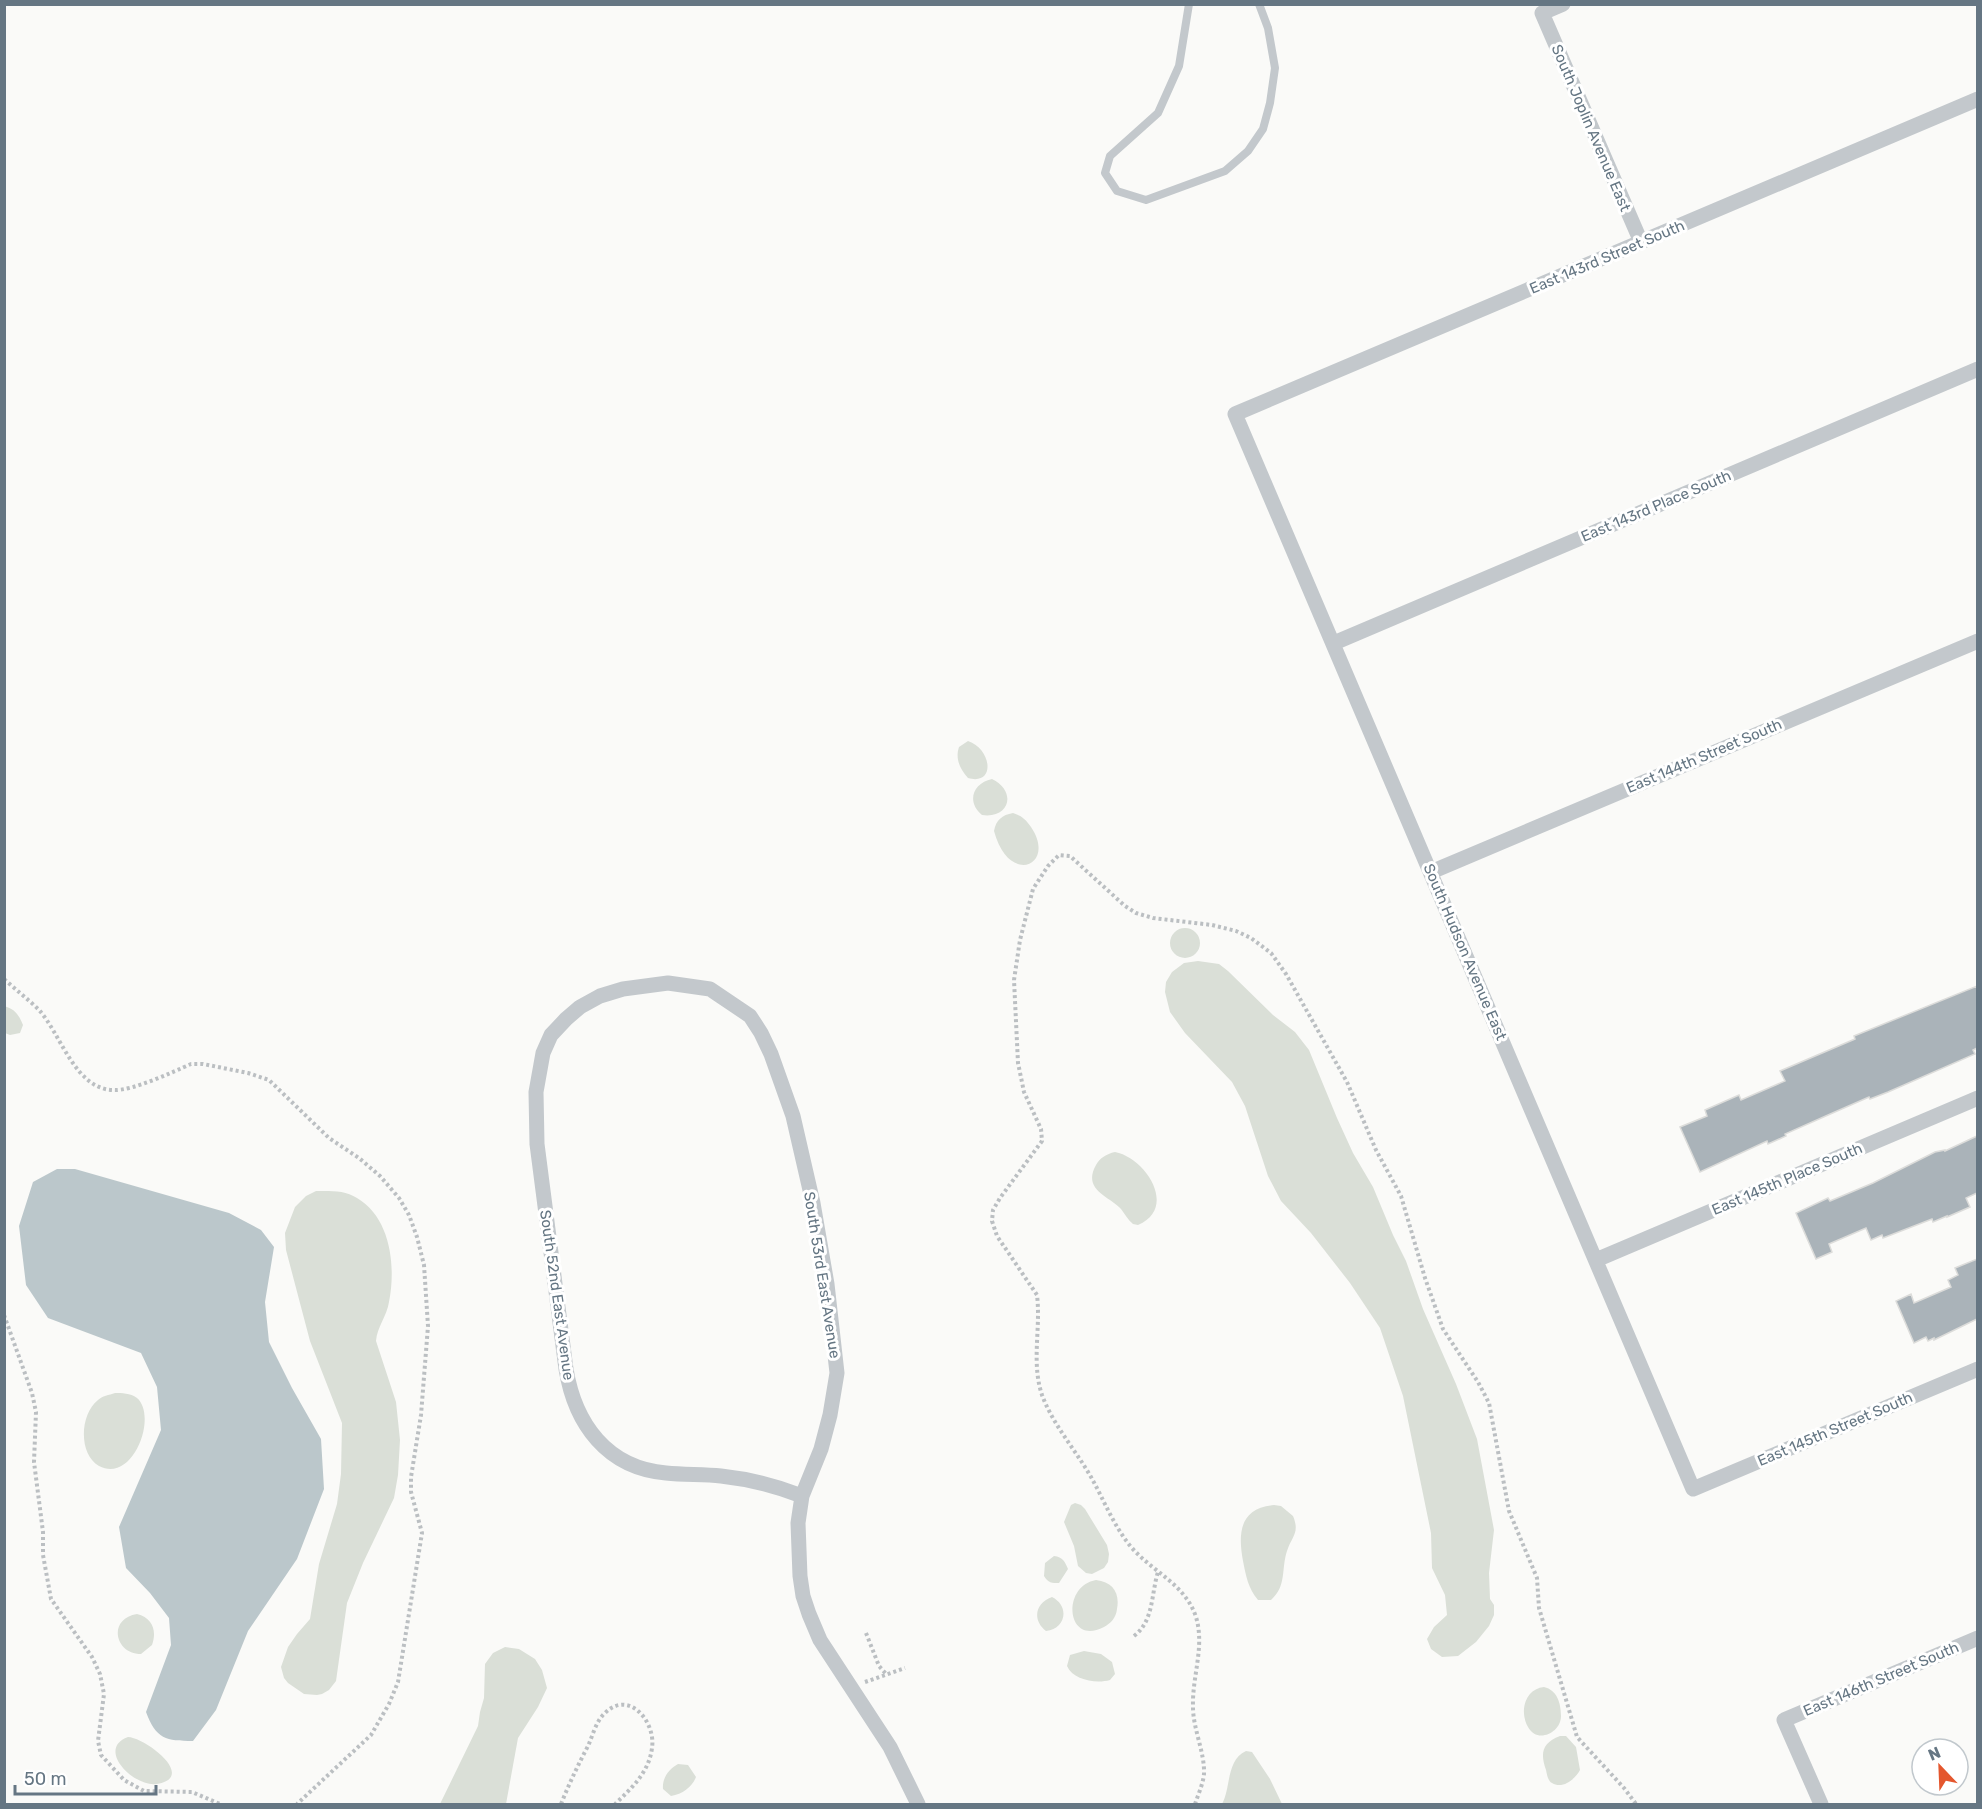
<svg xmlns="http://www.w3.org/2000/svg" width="1982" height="1809" font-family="Rubik,sans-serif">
	<rect width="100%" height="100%" fill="#fafaf8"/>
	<path fill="#dadfd7" d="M 968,741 C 992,749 996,786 968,778 C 960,769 955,759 959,747 Z
		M 992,779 C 1017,791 1010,819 982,815 C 966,802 973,783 992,779 Z
		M 1013,813 C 1022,816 1026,820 1031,827 C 1057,865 1009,887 994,831 C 996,820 1002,815 1013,813 Z
		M1170 943a15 15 0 1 1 30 0a15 15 0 1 1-30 0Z
		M 1198,961 L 1219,964 L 1228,971 L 1273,1015 L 1295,1032 L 1309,1050 L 1337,1118 L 1353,1153 L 1373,1187 L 1393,1235 L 1406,1261 L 1423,1309 L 1456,1384 L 1477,1439 L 1494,1530 L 1489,1573 L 1490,1599 L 1494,1605 L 1494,1615 L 1489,1626 L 1476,1642 L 1458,1656 L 1442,1657 L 1431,1649 L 1427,1639 L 1434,1627 L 1447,1615 L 1445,1595 L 1432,1568 L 1431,1533 L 1403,1396 L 1380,1328 L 1350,1283 L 1311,1233 L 1281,1201 L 1268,1176 L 1245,1106 L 1232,1082 L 1185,1033 L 1170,1012 L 1165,992 L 1166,982 L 1172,972 L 1184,963 Z
		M 4,1006 C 15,1009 19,1015 23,1025 L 20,1033 L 10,1035 L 5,1033 Z
		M 1115,1152 C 1146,1158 1178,1208 1138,1225 L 1133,1224 C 1128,1220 1125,1214 1121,1209 C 1109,1196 1082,1190 1096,1165 C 1100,1158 1106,1154 1115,1152 Z
		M 316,1191 C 330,1191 345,1190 357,1198 C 391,1218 396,1267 389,1302 C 387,1316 377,1327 376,1341 L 396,1402 L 400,1440 L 398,1475 L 394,1498 L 363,1563 L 347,1603 L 336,1681 L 329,1690 L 322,1694 L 317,1695 L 304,1694 L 288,1683 L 284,1678 L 281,1667 L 288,1647 L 297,1634 L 310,1619 L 319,1564 L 337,1504 L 341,1474 L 342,1423 L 310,1341 L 286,1250 L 285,1233 L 295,1207 L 306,1196 Z
		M 115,1393 C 122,1393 130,1393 137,1398 C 158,1416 133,1484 99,1466 C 78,1454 80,1414 98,1400 C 102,1396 109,1395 115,1393 Z
		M 1075,1503 L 1081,1505 L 1085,1509 L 1107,1545 L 1109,1554 L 1108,1562 L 1104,1568 L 1092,1574 L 1086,1573 L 1078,1566 L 1074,1546 L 1064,1522 L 1071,1505 Z
		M 1274,1505 L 1281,1506 L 1293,1516 C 1300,1533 1292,1536 1287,1551 C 1281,1569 1287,1586 1271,1600 L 1258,1600 C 1248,1588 1246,1576 1243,1561 C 1238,1534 1239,1508 1274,1505 Z
		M 1054,1556 C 1063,1557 1065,1562 1068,1569 L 1059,1583 C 1052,1583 1048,1583 1044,1576 L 1045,1563 Z
		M 1096,1580 C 1113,1582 1120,1593 1117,1609 C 1116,1618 1111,1623 1104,1627 C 1066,1647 1061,1586 1096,1580 Z
		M 1052,1597 C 1070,1606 1066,1629 1046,1631 C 1032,1620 1035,1603 1052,1597 Z
		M 137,1614 C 153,1618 157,1631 152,1645 L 141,1654 C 115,1654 107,1619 137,1614 Z
		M 505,1647 L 519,1649 L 535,1659 L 542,1670 L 547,1688 L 538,1707 L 518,1738 L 506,1804 L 440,1804 L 478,1726 L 480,1712 L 484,1698 L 485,1664 L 493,1653 Z
		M 1084,1651 L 1101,1654 L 1112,1662 L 1115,1674 L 1110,1680 C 1096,1684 1073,1680 1067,1666 L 1070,1655 Z
		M 1544,1687 C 1557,1690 1561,1703 1561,1716 C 1561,1733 1537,1744 1528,1727 C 1519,1711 1525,1689 1544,1687 Z
		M 1560,1736 L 1566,1736 L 1576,1747 L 1580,1770 C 1576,1778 1563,1790 1552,1783 C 1548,1781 1547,1775 1546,1770 C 1540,1753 1542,1743 1560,1736 Z
		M 128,1737 C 146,1738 197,1777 157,1784 C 135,1788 95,1749 128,1737 Z
		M 1246,1751 L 1252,1752 L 1270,1779 L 1282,1804 L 1222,1804 C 1231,1788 1226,1760 1246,1751 Z
		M 678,1764 L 688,1765 L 696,1777 C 692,1787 683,1794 671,1796 L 663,1789 C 662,1778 669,1769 678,1764 Z"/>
	<path fill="#bbc7cb" d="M 57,1169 L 75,1169 L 229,1213 L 261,1230 L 274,1247 L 265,1302 L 269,1342 L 292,1388 L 321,1439 L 324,1489 L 297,1559 L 248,1631 L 216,1710 L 193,1741 C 166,1741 156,1739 146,1712 L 171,1645 L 169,1618 L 150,1593 L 126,1568 L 119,1527 L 161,1430 L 157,1387 L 141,1353 L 48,1318 L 26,1285 L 19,1226 L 33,1182 Z"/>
	<path fill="#aab3b9" stroke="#dcdcda" stroke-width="1.5" d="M 1977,986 L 1977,1048 L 1973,1050 L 1975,1054 L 1888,1092 L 1870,1099 L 1869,1097 L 1828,1115 L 1785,1134 L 1786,1136 L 1768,1144 L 1767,1141 L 1700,1172 L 1680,1127 L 1707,1116 L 1705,1110 L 1739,1095 L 1741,1100 L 1785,1081 L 1780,1071 L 1855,1039 L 1854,1036 Z
		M 1977,1136 L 1977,1193 L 1966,1198 L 1970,1207 L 1947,1217 L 1947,1216 L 1933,1222 L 1932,1219 L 1883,1238 L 1882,1235 L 1871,1240 L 1866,1228 L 1829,1244 L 1832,1252 L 1816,1259 L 1796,1213 L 1828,1198 L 1830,1201 L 1873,1183 L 1935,1152 L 1945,1150 L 1945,1151 Z
		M 1977,1259 L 1977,1319 L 1934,1340 L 1934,1338 L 1928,1341 L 1926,1337 L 1914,1343 L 1896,1301 L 1911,1294 L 1914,1303 L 1951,1287 L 1948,1280 L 1958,1275 L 1955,1268 Z"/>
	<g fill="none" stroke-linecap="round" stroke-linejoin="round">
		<path stroke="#bbbfc2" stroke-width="4" stroke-dasharray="3 3" stroke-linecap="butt" d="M 4,979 C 16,990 28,999 39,1010 C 61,1034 75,1090 114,1090 C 132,1091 173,1072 191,1064 L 203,1064 L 248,1073 L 269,1080 L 329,1138 L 359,1158 L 380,1176 L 399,1198 L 409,1215 L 417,1237 L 424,1265 L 428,1326 L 421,1415 L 411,1477 L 411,1492 L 422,1533 L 398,1682 L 389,1704 L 371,1735 L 297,1804
			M 4,1315 L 32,1393 L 36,1412 L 34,1462 L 43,1532 L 43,1555 L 51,1599 L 92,1657 L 100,1674 L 104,1694 L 98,1741 L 101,1755 L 124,1780 L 144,1791 L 192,1792 L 220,1804
			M 866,1633 L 879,1666 L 886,1674
			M 1134,1636 C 1154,1621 1151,1594 1158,1572
			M 865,1682 L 905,1668
			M 561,1804 C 569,1784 578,1765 588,1746 C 593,1735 596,1721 605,1713 C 629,1689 656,1722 652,1748 C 649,1772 632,1788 615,1804
			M 1195,1804 C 1198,1795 1203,1784 1204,1774 C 1205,1753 1193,1729 1193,1707 C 1192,1676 1205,1647 1196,1617 C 1185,1584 1154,1573 1132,1548 C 1114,1527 1104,1500 1091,1477 C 1075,1449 1053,1425 1042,1395 C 1031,1362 1041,1329 1037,1295 L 997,1236 L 992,1221 L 993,1210 L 1000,1198 L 1042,1141 L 1041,1129 L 1024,1092 L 1018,1063 L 1014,980 L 1020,940 L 1033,889 L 1048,866 L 1059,855 L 1070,856 L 1125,906 L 1136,913 L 1153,918 L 1212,925 L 1236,931 L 1251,938 L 1271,953 L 1286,974 L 1347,1082 L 1376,1150 L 1401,1196 L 1425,1278 L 1443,1329 L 1478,1382 L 1489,1403 L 1509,1511 L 1537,1578 L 1539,1608 L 1577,1737 L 1624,1788 L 1636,1804"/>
		<path stroke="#c3c8cc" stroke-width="8" d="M 1189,4 L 1179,66 L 1158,113 L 1110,156 L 1105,173 L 1117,191 L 1146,200 L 1225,171 L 1248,151 L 1263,129 L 1270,103 L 1275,68 L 1268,28 L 1259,4"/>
		<path stroke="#c3c8cc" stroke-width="15" d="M 1563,4 L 1542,13 L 1641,242
			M 1978,99 L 1235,414 L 1693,1489 L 1978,1369
			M 1334,643 L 1978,369
			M 1431,872 L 1978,641
			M 1596,1260 L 1978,1098
			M 802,1496 C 776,1486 749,1479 721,1476 C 703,1474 685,1475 666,1473 C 607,1468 575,1424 566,1369 L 537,1144 L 536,1092 L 543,1053 L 551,1035 L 566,1019 L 580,1007 L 600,996 L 623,989 L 668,983 L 710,989 L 750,1016 L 761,1033 L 771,1054 L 793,1116 L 813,1203 L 827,1284 L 837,1373 L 830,1415 L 821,1449 L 802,1496 L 798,1523 L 800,1576 L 803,1596 L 809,1614 L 820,1640 L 890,1747 L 918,1804
			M 1821,1804 L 1784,1720 L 1978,1638"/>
	</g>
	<g text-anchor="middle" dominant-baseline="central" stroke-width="6" stroke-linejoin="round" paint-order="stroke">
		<g font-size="15" fill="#657683" stroke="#fff">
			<text transform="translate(1591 128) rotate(67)">South Joplin Avenue East</text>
			<text transform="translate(1607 257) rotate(-23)">East 143rd Street South</text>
			<text transform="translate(1656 506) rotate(-23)">East 143rd Place South</text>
			<text transform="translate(1704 756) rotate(-23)">East 144th Street South</text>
			<text transform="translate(1465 952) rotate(67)">South Hudson Avenue East</text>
			<text transform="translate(1787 1179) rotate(-23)">East 145th Place South</text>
			<text transform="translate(822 1275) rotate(81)">South 53rd East Avenue</text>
			<text transform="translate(557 1295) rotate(82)">South 52nd East Avenue</text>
			<text transform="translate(1835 1429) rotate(-23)">East 145th Street South</text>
			<text transform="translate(1881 1679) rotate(-23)">East 146th Street South</text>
		</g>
	</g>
	<rect width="1982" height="1809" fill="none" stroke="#657683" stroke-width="12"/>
	<g transform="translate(1940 1767) rotate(337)"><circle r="28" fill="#ffffff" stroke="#c1c8cd" stroke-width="1.5"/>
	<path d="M0-4.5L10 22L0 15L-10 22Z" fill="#e4572e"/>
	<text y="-9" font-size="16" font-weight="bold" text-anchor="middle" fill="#657683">N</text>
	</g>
	<path d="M15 1785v9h141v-9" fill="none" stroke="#657683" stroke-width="3"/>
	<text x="24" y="1785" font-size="18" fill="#657683" stroke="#ffffff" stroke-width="4.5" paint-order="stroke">50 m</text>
</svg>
